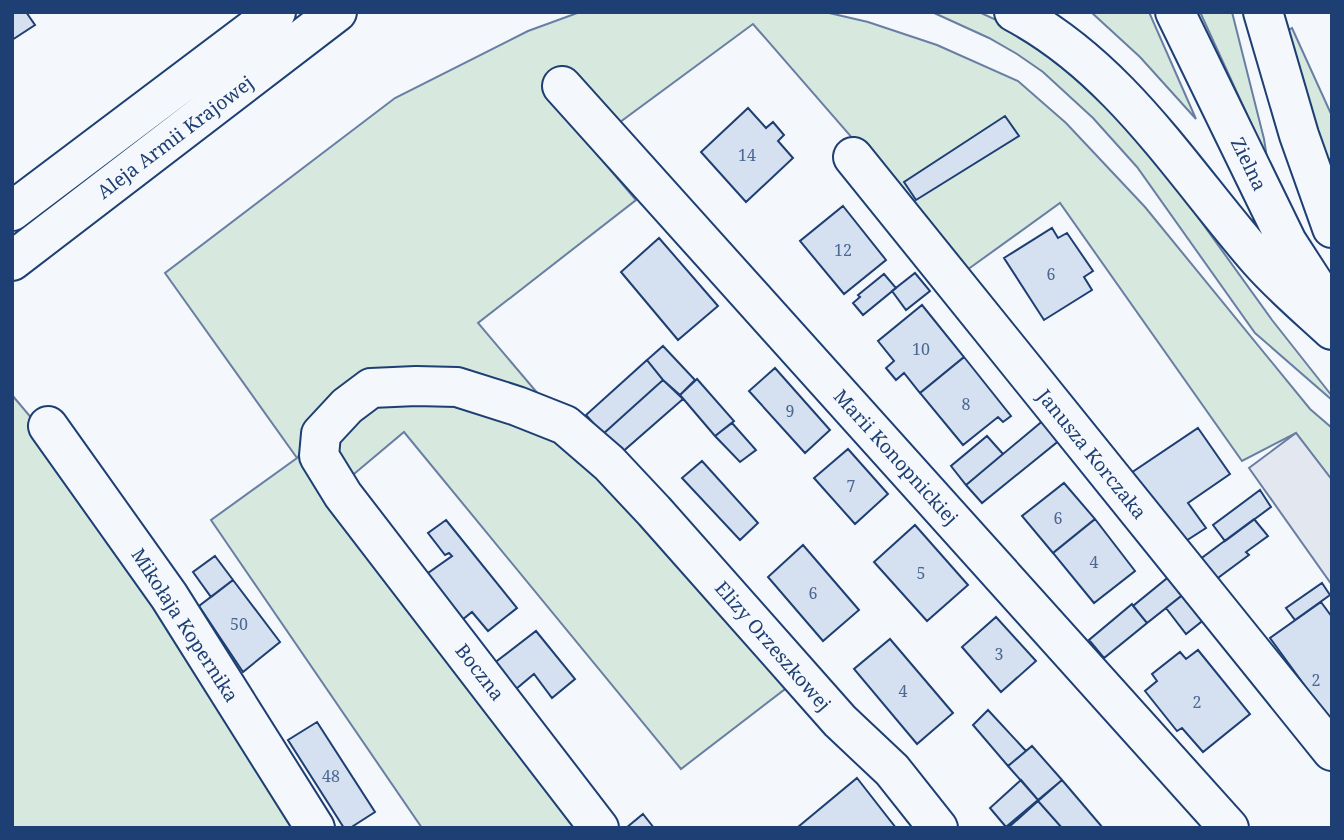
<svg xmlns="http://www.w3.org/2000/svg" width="1344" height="840" font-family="'Noto Serif',serif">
	<rect width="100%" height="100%" fill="#f4f7fb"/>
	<path fill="#d7e8df" stroke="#687fa3" stroke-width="2" d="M 580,12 L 825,12 L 868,22 L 937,45 L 1018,81 L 1066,123 L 1145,207 L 1310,409 L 1332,428 L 1332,480 L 1296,433 L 1242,461 L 1060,203 L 967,270 L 753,24 L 589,145 L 636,200 L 478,323 L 545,402 L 458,374 L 315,418 L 298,457 L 579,828 L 422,828 L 211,520 L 297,458 L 165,273 L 395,98 L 528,31 Z
		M 932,12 L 979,12 L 1003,23 L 1088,85 L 1159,163 L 1272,320 L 1332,396 L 1332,400 L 1255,333 L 1137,167 L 1093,118 L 1043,72 L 1017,54 L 989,38 Z
		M 1091,12 L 1149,12 L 1196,119 L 1140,57 Z
		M 1200,12 L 1232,12 L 1264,139 L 1267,158 Z
		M 1292,28 L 1332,116 L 1332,161 L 1325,156 L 1286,31 Z
		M 12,395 L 34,421 L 298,828 L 12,828 Z
		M 454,399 L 557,431 L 789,686 L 681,769 L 404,432 L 348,479 L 332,454 L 339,435 L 376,400 Z"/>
	<path fill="#e3e8f0" stroke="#687fa3" stroke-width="2" d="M 1296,433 L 1332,480 L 1332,585 L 1249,468 Z"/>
	<path fill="#d5e0f0" stroke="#1d3f73" stroke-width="2" d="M 12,12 L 26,12 L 35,25 L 12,40 Z
		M 748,108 L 766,128 L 773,122 L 784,135 L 778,141 L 793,158 L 746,202 L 701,152 Z
		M 1005,116 L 1019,136 L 916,200 L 904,182 Z
		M 843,206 L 886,260 L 844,294 L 800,241 Z
		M 1052,228 L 1058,238 L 1067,233 L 1093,271 L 1084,277 L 1092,290 L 1044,320 L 1004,258 Z
		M 659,238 L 718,306 L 678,340 L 621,272 Z
		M 915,273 L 930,291 L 906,310 L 892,291 Z
		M 884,274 L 896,288 L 863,315 L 853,303 L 860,297 L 858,295 Z
		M 922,305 L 964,357 L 920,393 L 904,373 L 896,380 L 886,368 L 894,361 L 878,341 Z
		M 663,346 L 695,380 L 680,395 L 663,380 L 647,360 Z
		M 964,357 L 1011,416 L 1003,422 L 998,417 L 963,445 L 920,393 Z
		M 647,360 L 663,380 L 603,434 L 586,415 Z
		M 775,368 L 830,430 L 805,453 L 749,391 Z
		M 697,379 L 734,421 L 715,436 L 680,395 Z
		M 663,380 L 683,399 L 620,454 L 603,434 Z
		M 1045,419 L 1061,439 L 982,503 L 966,485 Z
		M 732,423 L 756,450 L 740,462 L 715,436 Z
		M 1198,428 L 1230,474 L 1188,503 L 1206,528 L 1175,548 L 1125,477 Z
		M 987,436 L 1003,454 L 966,485 L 951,466 Z
		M 848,449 L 888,494 L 855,524 L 814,478 Z
		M 702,461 L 758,523 L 740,540 L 682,478 Z
		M 1064,483 L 1095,519 L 1053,553 L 1022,516 Z
		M 1260,490 L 1271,507 L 1225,541 L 1213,525 Z
		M 1095,519 L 1135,571 L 1094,603 L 1053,553 Z
		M 1254,519 L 1268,536 L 1246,552 L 1249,555 L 1211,583 L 1195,563 Z
		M 446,520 L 517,608 L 488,631 L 472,612 L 457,624 L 421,578 L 452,556 L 449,553 L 445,555 L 428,533 Z
		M 915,525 L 968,585 L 927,621 L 874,562 Z
		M 803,545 L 859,610 L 823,641 L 768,577 Z
		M 215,556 L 233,580 L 211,597 L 193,572 Z
		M 1171,575 L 1185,593 L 1147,623 L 1133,606 Z
		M 233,580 L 280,642 L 243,672 L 199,606 Z
		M 1322,583 L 1330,595 L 1295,620 L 1286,608 Z
		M 1185,593 L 1206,618 L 1186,634 L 1166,608 Z
		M 1321,602 L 1332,617 L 1332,723 L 1270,638 Z
		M 1132,604 L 1147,623 L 1104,658 L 1089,640 Z
		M 996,617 L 1036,661 L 1001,692 L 962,647 Z
		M 536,631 L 575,679 L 552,698 L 534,674 L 510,694 L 489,667 Z
		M 890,639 L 953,713 L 917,744 L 854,669 Z
		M 1198,650 L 1250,714 L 1203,752 L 1182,728 L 1177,731 L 1145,691 L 1157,681 L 1152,674 L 1180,652 L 1186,659 Z
		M 988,710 L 1026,751 L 1008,766 L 973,725 Z
		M 317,722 L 375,812 L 350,828 L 344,828 L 288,740 Z
		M 1032,746 L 1062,780 L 1038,800 L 1008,766 Z
		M 857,778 L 896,828 L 798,828 L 798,827 Z
		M 1021,780 L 1038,800 L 1006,827 L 990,808 Z
		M 1062,780 L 1103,828 L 1062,828 L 1038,801 Z
		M 1038,801 L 1062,828 L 1008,828 Z
		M 643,814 L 654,828 L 626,828 Z"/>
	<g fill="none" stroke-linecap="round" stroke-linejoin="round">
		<defs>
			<path id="street" d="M 562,86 L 1229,828
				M 853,157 L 1332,751
				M 48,426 L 169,596 L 315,828
				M 599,828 L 343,495 L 319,456 L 321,434 L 347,406 L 371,388 L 416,386 L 457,387 L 517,406 L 565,425 L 609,463 L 654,511 L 840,721 L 892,770 L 938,828"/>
			<path id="secondary" d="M 1014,12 C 1120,68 1183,173 1259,260 C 1281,285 1307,307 1332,330
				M 1175,12 L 1287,242 L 1331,310
				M 1263,12 L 1299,135 L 1332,228
				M 12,211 L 276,12
				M 12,261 L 337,12"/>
		</defs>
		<use href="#street" stroke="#1d3f73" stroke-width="42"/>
		<use href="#secondary" stroke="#1d3f73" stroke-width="42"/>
		<use href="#street" stroke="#f4f7fb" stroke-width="38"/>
		<use href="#secondary" stroke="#f4f7fb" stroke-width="38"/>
	</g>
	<g text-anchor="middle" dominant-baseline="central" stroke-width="5" stroke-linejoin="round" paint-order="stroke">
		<g font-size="16" fill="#4b6792">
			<text x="747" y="155">14</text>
			<text x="843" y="250">12</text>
			<text x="1051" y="274">6</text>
			<text x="921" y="349">10</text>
			<text x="966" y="404">8</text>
			<text x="790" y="411">9</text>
			<text x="851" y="486">7</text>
			<text x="1058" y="518">6</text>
			<text x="1094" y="562">4</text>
			<text x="921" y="573">5</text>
			<text x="813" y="593">6</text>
			<text x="239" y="624">50</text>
			<text x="999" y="654">3</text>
			<text x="1316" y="680">2</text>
			<text x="903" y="691">4</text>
			<text x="1197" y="702">2</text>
			<text x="331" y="776">48</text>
		</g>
		<g font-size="19" fill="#1d3f73" stroke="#f4f7fb">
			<text transform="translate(175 137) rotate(-37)">Aleja Armii Krajowej</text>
			<text transform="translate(1249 164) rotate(64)">Zielna</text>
			<text transform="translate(1092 454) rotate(51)">Janusza Korczaka</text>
			<text transform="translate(896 457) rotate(48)">Marii Konopnickiej</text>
			<text transform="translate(185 625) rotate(57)">Mikołaja Kopernika</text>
			<text transform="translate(773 646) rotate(49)">Elizy Orzeszkowej</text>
			<text transform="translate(480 672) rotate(52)">Boczna</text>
		</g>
	</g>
	<rect width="1344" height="840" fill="none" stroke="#1d3f73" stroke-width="28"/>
</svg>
